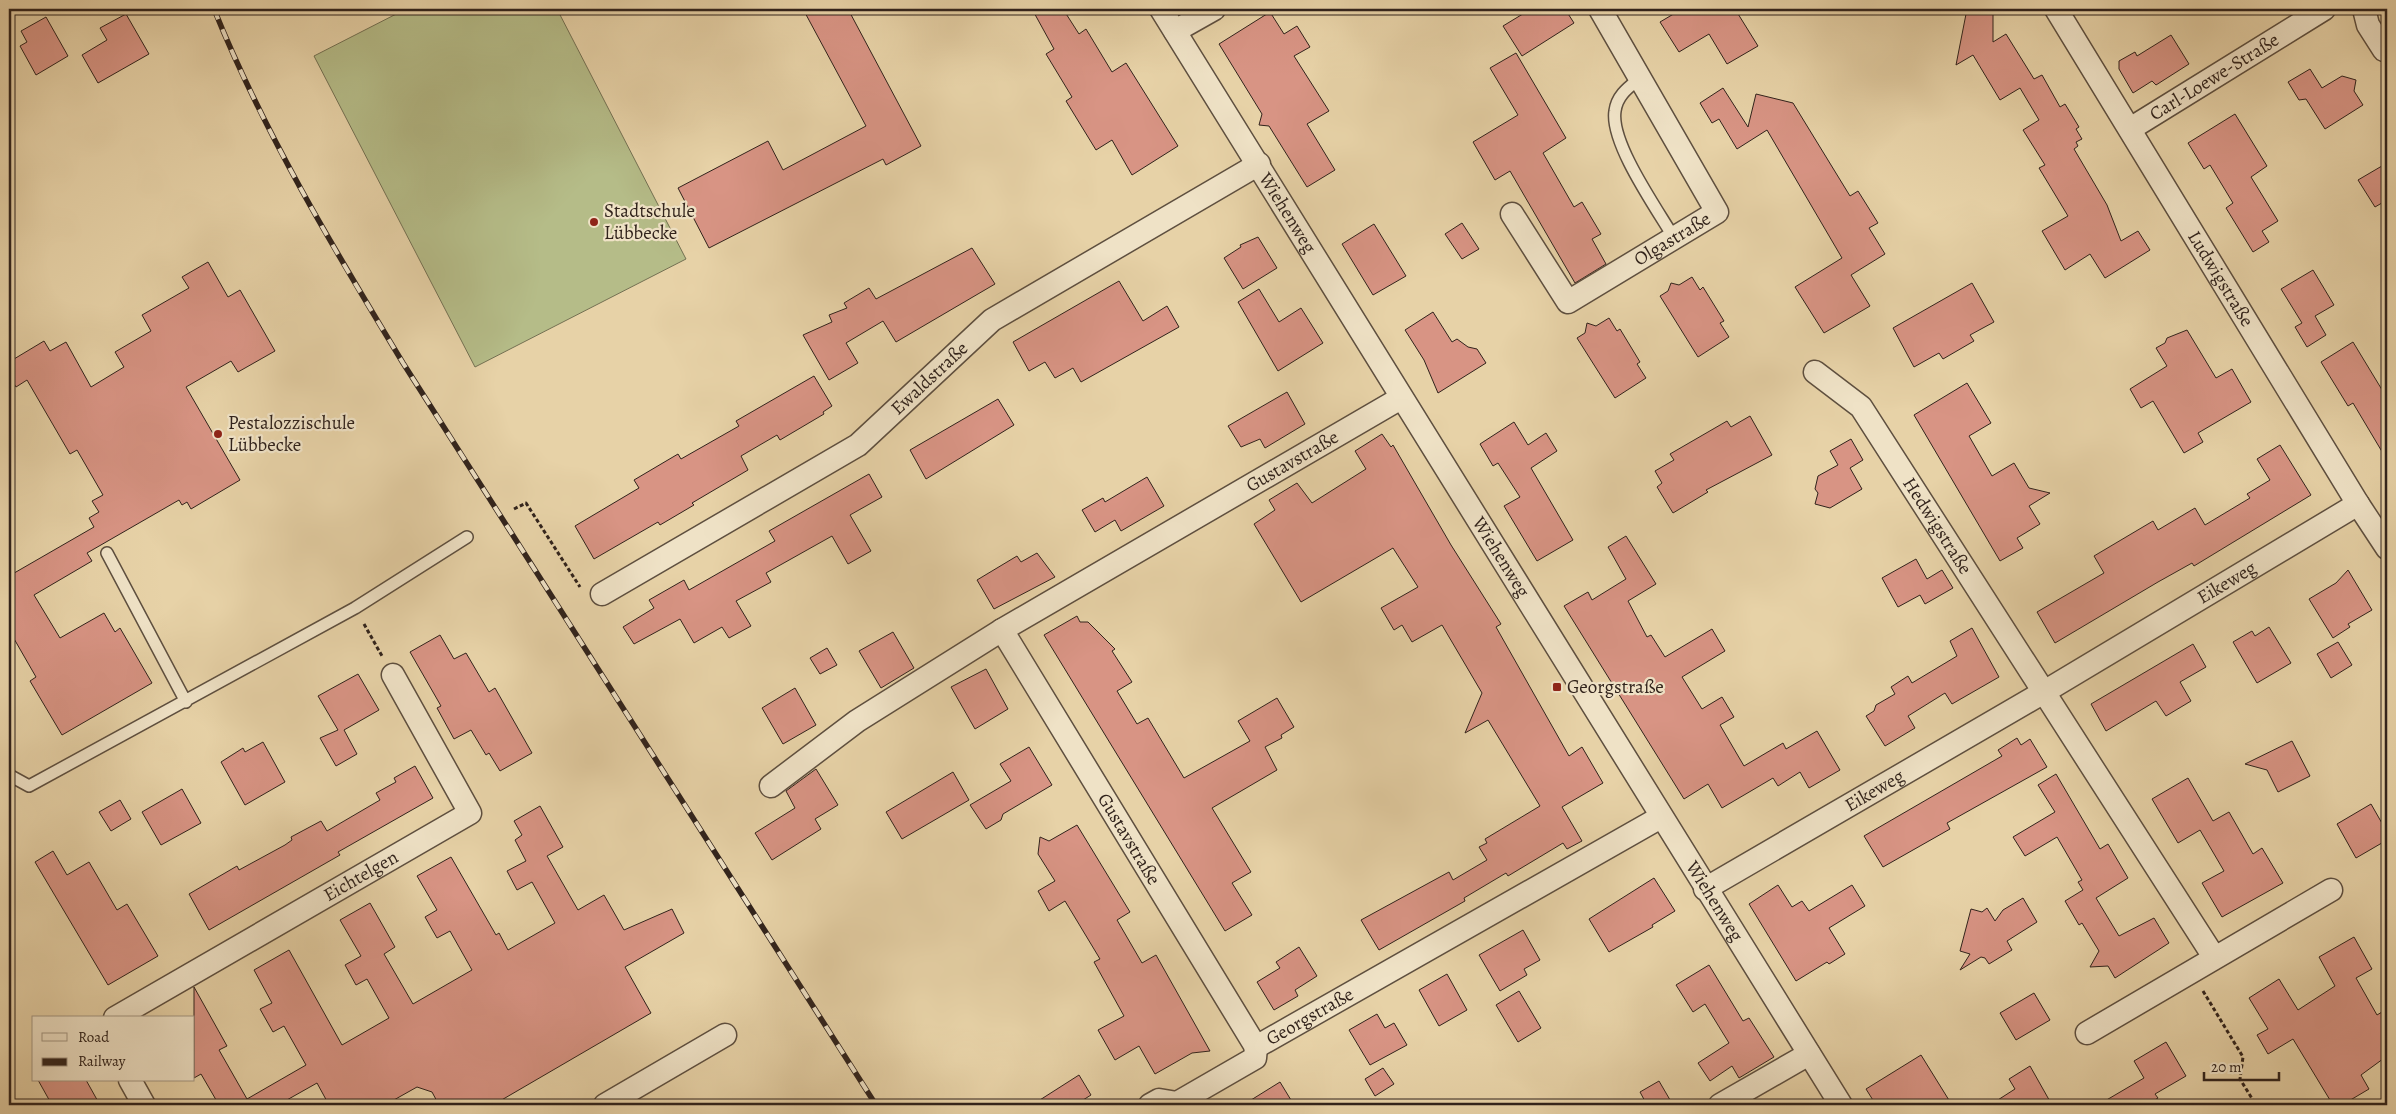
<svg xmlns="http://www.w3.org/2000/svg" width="2396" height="1114" font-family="Alegreya,serif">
	<rect width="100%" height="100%" fill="#e7d2a7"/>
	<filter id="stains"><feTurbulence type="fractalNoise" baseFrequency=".004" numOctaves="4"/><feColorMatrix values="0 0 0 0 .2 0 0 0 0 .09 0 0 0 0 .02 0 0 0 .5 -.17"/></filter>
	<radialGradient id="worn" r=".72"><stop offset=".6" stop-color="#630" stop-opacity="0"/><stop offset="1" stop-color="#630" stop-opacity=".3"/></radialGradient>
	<path fill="#b5bc88" stroke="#737052" d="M 406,9 L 557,9 L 686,259 L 475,367 L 314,56 Z"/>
	<path fill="#d89484" stroke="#31231c" d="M 803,9 L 848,9 L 921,146 L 886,165 L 883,159 L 709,248 L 678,188 L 768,141 L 783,170 L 866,126 Z
		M 1032,9 L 1063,9 L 1079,34 L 1086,29 L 1112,72 L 1126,63 L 1178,146 L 1132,175 L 1112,140 L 1096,150 L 1066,101 L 1072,97 L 1046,54 L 1054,49 Z
		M 1531,9 L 1565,9 L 1574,23 L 1522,56 L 1503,26 Z
		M 1682,9 L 1735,9 L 1758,46 L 1727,64 L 1709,34 L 1679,52 L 1660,22 Z
		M 1967,9 L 1993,9 L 1993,42 L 2006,34 L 2034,79 L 2042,75 L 2060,107 L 2065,104 L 2079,127 L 2076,129 L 2082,139 L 2076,142 L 2078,146 L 2074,149 L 2107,205 L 2121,241 L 2138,231 L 2150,250 L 2105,278 L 2090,254 L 2065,270 L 2042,231 L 2068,216 L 2039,168 L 2045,165 L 2023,130 L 2039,120 L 2020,88 L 2000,100 L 1973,55 L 1956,65 Z
		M 1270,12 L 1284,34 L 1297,26 L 1310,47 L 1294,56 L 1329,111 L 1307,124 L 1335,170 L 1307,187 L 1269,126 L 1259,125 L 1262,114 L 1219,44 Z
		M 126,14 L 149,54 L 98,83 L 82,55 L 107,40 L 100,28 Z
		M 46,17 L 68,56 L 36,75 L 20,46 L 27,42 L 21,31 Z
		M 2171,35 L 2189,64 L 2156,85 L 2152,81 L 2133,93 L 2119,69 L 2119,61 L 2135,52 L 2137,56 Z
		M 1516,53 L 1566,138 L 1543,153 L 1574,207 L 1582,202 L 1601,234 L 1592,239 L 1606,264 L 1575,283 L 1510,171 L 1495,180 L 1473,142 L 1518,115 L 1490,68 Z
		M 2310,69 L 2322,88 L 2342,76 L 2356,80 L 2354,91 L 2363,105 L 2325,129 L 2306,99 L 2299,100 L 2288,82 Z
		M 1723,88 L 1748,127 L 1756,94 L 1793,103 L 1850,196 L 1858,191 L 1878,223 L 1869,228 L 1885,254 L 1851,275 L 1870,306 L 1824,333 L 1795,287 L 1842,258 L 1767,130 L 1737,149 L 1719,119 L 1712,123 L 1700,103 Z
		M 2235,114 L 2267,166 L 2251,177 L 2278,221 L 2262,231 L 2269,242 L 2253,252 L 2226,208 L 2233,203 L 2210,165 L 2204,169 L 2188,143 Z
		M 2387,163 L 2387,200 L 2375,207 L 2358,180 Z
		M 1462,223 L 1479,249 L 1462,259 L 1445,234 Z
		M 1374,224 L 1406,276 L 1373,295 L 1342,244 Z
		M 1258,237 L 1277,268 L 1243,289 L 1224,258 L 1241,247 L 1240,245 Z
		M 972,248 L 995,284 L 896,342 L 883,321 L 846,343 L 858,363 L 829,380 L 803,335 L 832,322 L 829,315 L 847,308 L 844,303 L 869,288 L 876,299 Z
		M 208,262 L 228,297 L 240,290 L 275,351 L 238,372 L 231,361 L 186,387 L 240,480 L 191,509 L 187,502 L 182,505 L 179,500 L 87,553 L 92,561 L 34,595 L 60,638 L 104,613 L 115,632 L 120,628 L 152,683 L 62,735 L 30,681 L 36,677 L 9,630 L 9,576 L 94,527 L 89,518 L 99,512 L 92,501 L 103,495 L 77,450 L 70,454 L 27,380 L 16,387 L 9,375 L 9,362 L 44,341 L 50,351 L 66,342 L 91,387 L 124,367 L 115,352 L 151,331 L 142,315 L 189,288 L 182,277 Z
		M 2313,270 L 2334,305 L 2315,316 L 2326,335 L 2307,347 L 2295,327 L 2302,323 L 2281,289 Z
		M 1692,277 L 1700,290 L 1703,287 L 1724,321 L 1720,323 L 1729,337 L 1698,357 L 1660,296 L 1668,291 L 1671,283 L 1679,285 Z
		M 1119,281 L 1143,321 L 1167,306 L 1179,327 L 1081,382 L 1073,368 L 1055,378 L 1045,362 L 1029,371 L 1013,342 Z
		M 1972,283 L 1994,322 L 1970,335 L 1974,341 L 1943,359 L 1939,353 L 1914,367 L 1893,328 Z
		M 1259,289 L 1279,322 L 1301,308 L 1323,343 L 1278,371 L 1238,302 Z
		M 1433,312 L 1452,342 L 1457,339 L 1468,347 L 1477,349 L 1486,363 L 1438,393 L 1424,360 L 1405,330 Z
		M 1609,318 L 1617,331 L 1620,329 L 1640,362 L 1637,364 L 1646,378 L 1615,398 L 1577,338 L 1585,333 L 1587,323 L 1596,326 Z
		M 2187,330 L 2216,378 L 2232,369 L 2251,402 L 2198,433 L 2203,442 L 2184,453 L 2153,401 L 2141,408 L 2130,389 L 2167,366 L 2156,348 L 2165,343 L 2167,338 Z
		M 2353,342 L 2387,398 L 2387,460 L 2353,403 L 2348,406 L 2321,362 Z
		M 814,376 L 832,406 L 823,412 L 824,414 L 780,440 L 777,435 L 741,456 L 748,470 L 692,503 L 694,505 L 660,525 L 658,522 L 594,559 L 575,526 L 639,488 L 634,480 L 678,454 L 681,459 L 739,426 L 736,421 Z
		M 1967,383 L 1991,423 L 1969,436 L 1992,476 L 2014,463 L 2029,488 L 2050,493 L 2029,506 L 2040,524 L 2017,538 L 2023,548 L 2000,561 L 1914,415 Z
		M 1287,392 L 1305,424 L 1265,448 L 1260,439 L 1241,447 L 1228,426 Z
		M 998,399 L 1014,425 L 926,479 L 910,450 Z
		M 1750,416 L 1772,455 L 1706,490 L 1708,492 L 1673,513 L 1657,487 L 1662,483 L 1655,471 L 1674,460 L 1670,454 L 1727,421 L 1731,427 Z
		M 1514,422 L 1528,445 L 1546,433 L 1557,451 L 1531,468 L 1573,540 L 1537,561 L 1504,506 L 1520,497 L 1498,463 L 1493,466 L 1480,444 Z
		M 1382,434 L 1391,447 L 1393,445 L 1451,545 L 1501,624 L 1496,627 L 1569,756 L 1582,747 L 1603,783 L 1562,807 L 1582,841 L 1567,849 L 1563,843 L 1508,876 L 1506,873 L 1464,898 L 1465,901 L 1379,950 L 1361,920 L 1449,872 L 1453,880 L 1487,860 L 1479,847 L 1487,843 L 1485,839 L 1540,806 L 1488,720 L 1465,733 L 1482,693 L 1442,625 L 1412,642 L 1402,625 L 1394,630 L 1381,608 L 1418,587 L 1393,548 L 1301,602 L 1254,524 L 1275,510 L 1269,500 L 1297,483 L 1312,503 L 1366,469 L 1355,451 Z
		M 1851,439 L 1863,460 L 1850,468 L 1862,489 L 1830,508 L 1815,504 L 1818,493 L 1815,489 L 1818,476 L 1838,465 L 1830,451 Z
		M 2280,445 L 2311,495 L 2194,566 L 2192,563 L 2158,582 L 2055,643 L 2037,612 L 2104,573 L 2094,556 L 2153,521 L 2158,530 L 2195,508 L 2205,525 L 2250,498 L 2247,494 L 2270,480 L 2257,459 Z
		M 869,474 L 882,497 L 850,515 L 871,551 L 848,564 L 832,536 L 766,573 L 771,582 L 736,601 L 751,626 L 729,638 L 722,627 L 694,643 L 680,619 L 634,644 L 623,627 L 654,608 L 649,600 L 684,580 L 689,590 L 775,541 L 769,531 Z
		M 1147,477 L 1164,506 L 1121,531 L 1115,520 L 1095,532 L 1082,510 L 1103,498 L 1105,502 Z
		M 1626,536 L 1656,584 L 1628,601 L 1647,637 L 1651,635 L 1665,657 L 1712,629 L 1725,651 L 1682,677 L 1702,709 L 1722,697 L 1734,717 L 1720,725 L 1744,766 L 1783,743 L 1786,749 L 1817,731 L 1840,770 L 1809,788 L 1800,772 L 1778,786 L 1773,778 L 1722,808 L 1708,784 L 1684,799 L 1564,606 L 1588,592 L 1592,600 L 1626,579 L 1608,547 Z
		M 1037,553 L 1055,577 L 994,609 L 977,580 L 1017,556 L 1021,562 Z
		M 1916,559 L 1927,579 L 1942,570 L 1953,588 L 1925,604 L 1920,595 L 1898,607 L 1882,578 Z
		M 2348,570 L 2372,610 L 2348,624 L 2350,627 L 2333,638 L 2309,599 L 2336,583 Z
		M 1077,616 L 1080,622 L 1088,622 L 1115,649 L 1112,651 L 1132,682 L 1117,691 L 1137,724 L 1148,718 L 1184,778 L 1250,741 L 1238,721 L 1277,698 L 1294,727 L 1281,735 L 1282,738 L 1265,747 L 1277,770 L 1212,808 L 1251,872 L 1232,883 L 1252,915 L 1225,931 L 1044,635 Z
		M 2269,627 L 2291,663 L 2257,683 L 2233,642 L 2252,631 L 2255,636 Z
		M 1972,628 L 1999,677 L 1952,704 L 1945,693 L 1908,716 L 1915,728 L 1885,746 L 1866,716 L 1874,711 L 1876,705 L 1895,694 L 1891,687 L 1908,676 L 1912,683 L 1957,656 L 1950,641 Z
		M 893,632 L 914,668 L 881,688 L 859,651 Z
		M 440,635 L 454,659 L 466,653 L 489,692 L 495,688 L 532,753 L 500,771 L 489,753 L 486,755 L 471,730 L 454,739 L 437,708 L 441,706 L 410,652 Z
		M 2338,642 L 2352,665 L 2331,678 L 2317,654 Z
		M 2193,644 L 2206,667 L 2180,682 L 2191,701 L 2166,716 L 2156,701 L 2106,731 L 2091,704 Z
		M 827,648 L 837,665 L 820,674 L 810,658 Z
		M 986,669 L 1008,709 L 975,729 L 951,687 Z
		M 358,674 L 379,710 L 344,730 L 357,754 L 336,766 L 320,738 L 338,730 L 318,696 Z
		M 795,688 L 816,725 L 783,744 L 762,708 Z
		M 2017,738 L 2021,745 L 2030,739 L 2047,767 L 1947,823 L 1950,829 L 1883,867 L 1864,836 L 2002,756 L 1998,750 Z
		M 2292,741 L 2310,776 L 2278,792 L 2267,770 L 2245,764 Z
		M 263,742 L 285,782 L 245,805 L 221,762 L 243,748 L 245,752 Z
		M 1029,747 L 1052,785 L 1003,814 L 1001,820 L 986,829 L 970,805 L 1011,781 L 1000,764 Z
		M 415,766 L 433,798 L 338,852 L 340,855 L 209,930 L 189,894 L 237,866 L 239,870 L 285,845 L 292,840 L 291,837 L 321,821 L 327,831 L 380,800 L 376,793 L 396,782 L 394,778 Z
		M 816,769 L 838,805 L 815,819 L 821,829 L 772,860 L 755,833 L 795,808 L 786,791 Z
		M 953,772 L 969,800 L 902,839 L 886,812 Z
		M 2056,774 L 2100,849 L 2108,844 L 2128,878 L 2096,898 L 2119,936 L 2154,918 L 2169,943 L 2115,978 L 2108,966 L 2090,967 L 2099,951 L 2082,923 L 2079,925 L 2065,901 L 2083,890 L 2078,882 L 2082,880 L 2057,837 L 2025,856 L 2013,837 L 2055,812 L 2038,785 Z
		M 2188,778 L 2213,821 L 2229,812 L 2253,854 L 2262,848 L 2283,883 L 2222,917 L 2202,883 L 2224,871 L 2200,830 L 2178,843 L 2152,799 Z
		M 182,789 L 201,823 L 161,845 L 142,812 Z
		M 120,800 L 131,819 L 111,831 L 99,812 Z
		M 2371,804 L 2387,832 L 2387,840 L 2356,858 L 2337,824 Z
		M 540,806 L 563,847 L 547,856 L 578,910 L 604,895 L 624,930 L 672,909 L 684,933 L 625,967 L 651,1013 L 493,1105 L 439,1105 L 432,1092 L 417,1087 L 385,1105 L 329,1105 L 317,1083 L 278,1105 L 219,1105 L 201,1074 L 194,1078 L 194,987 L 227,1046 L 219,1050 L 247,1099 L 306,1065 L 284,1026 L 273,1032 L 260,1009 L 272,1003 L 254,970 L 289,950 L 342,1045 L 389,1018 L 367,979 L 356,985 L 345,965 L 361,956 L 340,920 L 370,903 L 395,947 L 384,954 L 413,1004 L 472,970 L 450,931 L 437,938 L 425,917 L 437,910 L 417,876 L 451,857 L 496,935 L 499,933 L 508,950 L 555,923 L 532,882 L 517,890 L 507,871 L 526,861 L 515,840 L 522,835 L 514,821 Z
		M 1077,825 L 1130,912 L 1117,920 L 1142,963 L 1156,955 L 1210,1051 L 1192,1053 L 1155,1074 L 1139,1046 L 1115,1060 L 1098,1030 L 1124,1016 L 1094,962 L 1100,959 L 1065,901 L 1049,911 L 1038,891 L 1055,881 L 1038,854 L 1040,837 L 1049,841 Z
		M 53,851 L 67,875 L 89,862 L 117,910 L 127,904 L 158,956 L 108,985 L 35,862 Z
		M 1654,878 L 1675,911 L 1652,925 L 1653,927 L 1609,952 L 1589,919 Z
		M 1778,885 L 1792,907 L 1802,901 L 1809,911 L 1852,885 L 1865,906 L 1829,928 L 1845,954 L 1829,964 L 1827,962 L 1796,981 L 1749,904 Z
		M 2023,898 L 2037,922 L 2007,941 L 2012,950 L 1989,964 L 1985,958 L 1981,957 L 1960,970 L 1970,954 L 1960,951 L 1971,909 L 1982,912 L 1987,908 L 1995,921 L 2003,910 Z
		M 1523,930 L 1540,960 L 1524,969 L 1527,975 L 1500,991 L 1479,955 Z
		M 2354,937 L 2372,969 L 2356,978 L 2377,1015 L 2387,1009 L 2387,1056 L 2361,1075 L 2369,1089 L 2342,1105 L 2333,1105 L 2293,1039 L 2268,1054 L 2257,1035 L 2268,1029 L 2249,998 L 2279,979 L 2298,1010 L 2335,986 L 2319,957 Z
		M 1299,947 L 1317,976 L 1295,990 L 1298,996 L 1274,1010 L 1257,982 L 1280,968 L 1276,962 Z
		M 1709,965 L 1743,1021 L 1749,1018 L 1774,1057 L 1739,1078 L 1732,1066 L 1710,1081 L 1698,1063 L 1729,1043 L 1705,1004 L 1693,1012 L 1676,985 Z
		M 1447,974 L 1467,1010 L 1439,1026 L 1419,990 Z
		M 1519,991 L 1541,1028 L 1518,1042 L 1496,1005 Z
		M 2034,993 L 2050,1020 L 2016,1040 L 2000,1013 Z
		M 1377,1014 L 1385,1028 L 1394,1023 L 1407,1045 L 1370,1065 L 1349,1030 Z
		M 2166,1042 L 2186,1076 L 2155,1094 L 2158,1098 L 2146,1105 L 2098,1105 L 2144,1078 L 2134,1061 Z
		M 1921,1055 L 1952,1105 L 1876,1105 L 1866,1089 Z
		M 2030,1066 L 2052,1105 L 1990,1105 L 2015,1089 L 2009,1079 Z
		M 1383,1068 L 1394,1084 L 1375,1096 L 1365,1079 Z
		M 1079,1075 L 1091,1095 L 1075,1105 L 1032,1105 Z
		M 38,1080 L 86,1080 L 100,1105 L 52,1105 Z
		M 1659,1081 L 1673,1105 L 1647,1105 L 1640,1092 Z
		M 1280,1082 L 1294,1105 L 1243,1105 Z"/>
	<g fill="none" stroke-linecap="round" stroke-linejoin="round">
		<defs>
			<path id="service" d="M 1640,78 C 1629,87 1617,95 1615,111 C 1610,143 1657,209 1674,238
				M 107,553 L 186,702
				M 9,775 L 29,786 L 355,608 L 467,537"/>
			<g id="minor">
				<path id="s1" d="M 1161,9 L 1841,1105"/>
				<path id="s2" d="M 2056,9 L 2358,504 L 2387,548"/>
				<path d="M 2364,9 L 2368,25 L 2384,50 L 2387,51"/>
				<path d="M 1175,31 L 1214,9"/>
				<path id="s3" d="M 2130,129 L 2324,9"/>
				<path id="s4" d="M 1512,214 L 1568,302 L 1717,212 L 1600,9"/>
				<path id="s5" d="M 1815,372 L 1861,407 L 2214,957"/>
				<path id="s6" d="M 602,594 L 858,445 L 992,320 L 1259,164"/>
				<path d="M 771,786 L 857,721 L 1002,630"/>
				<path id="s7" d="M 1705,889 L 2044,692 L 2358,504"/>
				<path id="s8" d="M 115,1018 L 470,813 L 393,675"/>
				<path d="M 2087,1033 L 2331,890"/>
				<path id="s9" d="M 1256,1047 L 1002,630 L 1401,398"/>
				<path id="s10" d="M 1256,1047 L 1661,817"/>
				<path d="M 130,1080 L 144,1105"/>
				<path d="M 605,1105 L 725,1035"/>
				<path d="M 1150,1105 L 1159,1100 L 1177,1103 L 1255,1058 L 1256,1047"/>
				<path d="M 1720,1105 L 1809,1054"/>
			</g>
		</defs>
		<use href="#service" stroke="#5e4f3f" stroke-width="14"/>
		<use href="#minor" stroke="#5e4f3f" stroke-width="25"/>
		<path stroke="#31231c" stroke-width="3" stroke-dasharray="4 2.5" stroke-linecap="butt" d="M 514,509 L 526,503 L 580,587
			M 364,624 L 382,656
			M 2203,991 L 2243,1057 L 2240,1079 L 2256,1105"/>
		<use href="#service" stroke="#efe2c6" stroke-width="11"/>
		<use href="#minor" stroke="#efe2c6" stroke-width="22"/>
		<defs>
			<path id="rail" d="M 214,9 C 264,133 334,249 403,363 L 876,1105"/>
		</defs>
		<use href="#rail" stroke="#31231c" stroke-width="5.5"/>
		<use href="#rail" stroke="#efe2c6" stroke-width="4" stroke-dasharray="11" stroke-linecap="butt"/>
	</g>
	<g fill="#8f2418" stroke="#efe2c6" stroke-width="2">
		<circle cx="594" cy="222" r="5"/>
		<circle cx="218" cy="434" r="5"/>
		<rect x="1552" y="682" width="10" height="10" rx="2.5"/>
	</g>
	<g text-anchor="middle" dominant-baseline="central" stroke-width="4.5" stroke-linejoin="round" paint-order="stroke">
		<g font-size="19" fill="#31231c" stroke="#efe2c6">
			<text stroke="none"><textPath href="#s3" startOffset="99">Carl-Loewe-Straße</textPath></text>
			<text stroke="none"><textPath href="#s1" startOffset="240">Wiehenweg</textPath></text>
			<text stroke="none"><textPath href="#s4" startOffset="226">Olgastraße</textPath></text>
			<text stroke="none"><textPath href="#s2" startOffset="316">Ludwigstraße</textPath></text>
			<text stroke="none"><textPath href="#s6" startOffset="394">Ewaldstraße</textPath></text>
			<text stroke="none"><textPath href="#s9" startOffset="824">Gustavstraße</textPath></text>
			<text stroke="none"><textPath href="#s5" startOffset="199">Hedwigstraße</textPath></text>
			<text stroke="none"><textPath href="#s1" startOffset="645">Wiehenweg</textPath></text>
			<text stroke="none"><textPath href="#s7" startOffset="605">Eikeweg</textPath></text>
			<text stroke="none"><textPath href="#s7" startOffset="196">Eikeweg</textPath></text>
			<text transform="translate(1129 839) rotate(59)">Gustavstraße</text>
			<text stroke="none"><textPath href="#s8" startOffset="284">Eichtelgen</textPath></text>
			<text stroke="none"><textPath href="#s1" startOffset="1050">Wiehenweg</textPath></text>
			<text stroke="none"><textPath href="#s10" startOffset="62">Georgstraße</textPath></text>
		</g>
		<g font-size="19" fill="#31231c" stroke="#efe2c6" text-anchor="start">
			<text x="604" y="211">Stadtschule<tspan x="604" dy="22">Lübbecke</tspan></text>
			<text x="228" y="423">Pestalozzischule<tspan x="228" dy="22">Lübbecke</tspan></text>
			<text x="1567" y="687">Georgstraße</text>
		</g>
	</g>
	<rect width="2396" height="1114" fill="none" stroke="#e7d2a7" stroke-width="30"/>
	<rect x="10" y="10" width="2376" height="1094" fill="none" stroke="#31231c" stroke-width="2.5"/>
	<rect x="15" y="15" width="2366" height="1084" fill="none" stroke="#31231c"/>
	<rect x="32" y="1016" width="162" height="65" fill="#efe2c6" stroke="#a39682"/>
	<rect x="42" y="1033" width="25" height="8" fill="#efe2c6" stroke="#a39682"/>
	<text x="78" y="1042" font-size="15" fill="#31231c">Road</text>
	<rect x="42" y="1058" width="25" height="8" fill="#31231c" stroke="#a39682"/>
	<text x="78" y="1066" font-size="15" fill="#31231c">Railway</text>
	<path d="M2204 1072v8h75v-8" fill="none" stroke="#31231c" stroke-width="2.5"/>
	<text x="2211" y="1072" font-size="15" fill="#31231c" stroke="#efe2c6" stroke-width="4" paint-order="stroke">20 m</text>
	<rect width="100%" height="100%" filter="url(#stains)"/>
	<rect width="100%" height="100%" fill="url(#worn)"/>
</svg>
